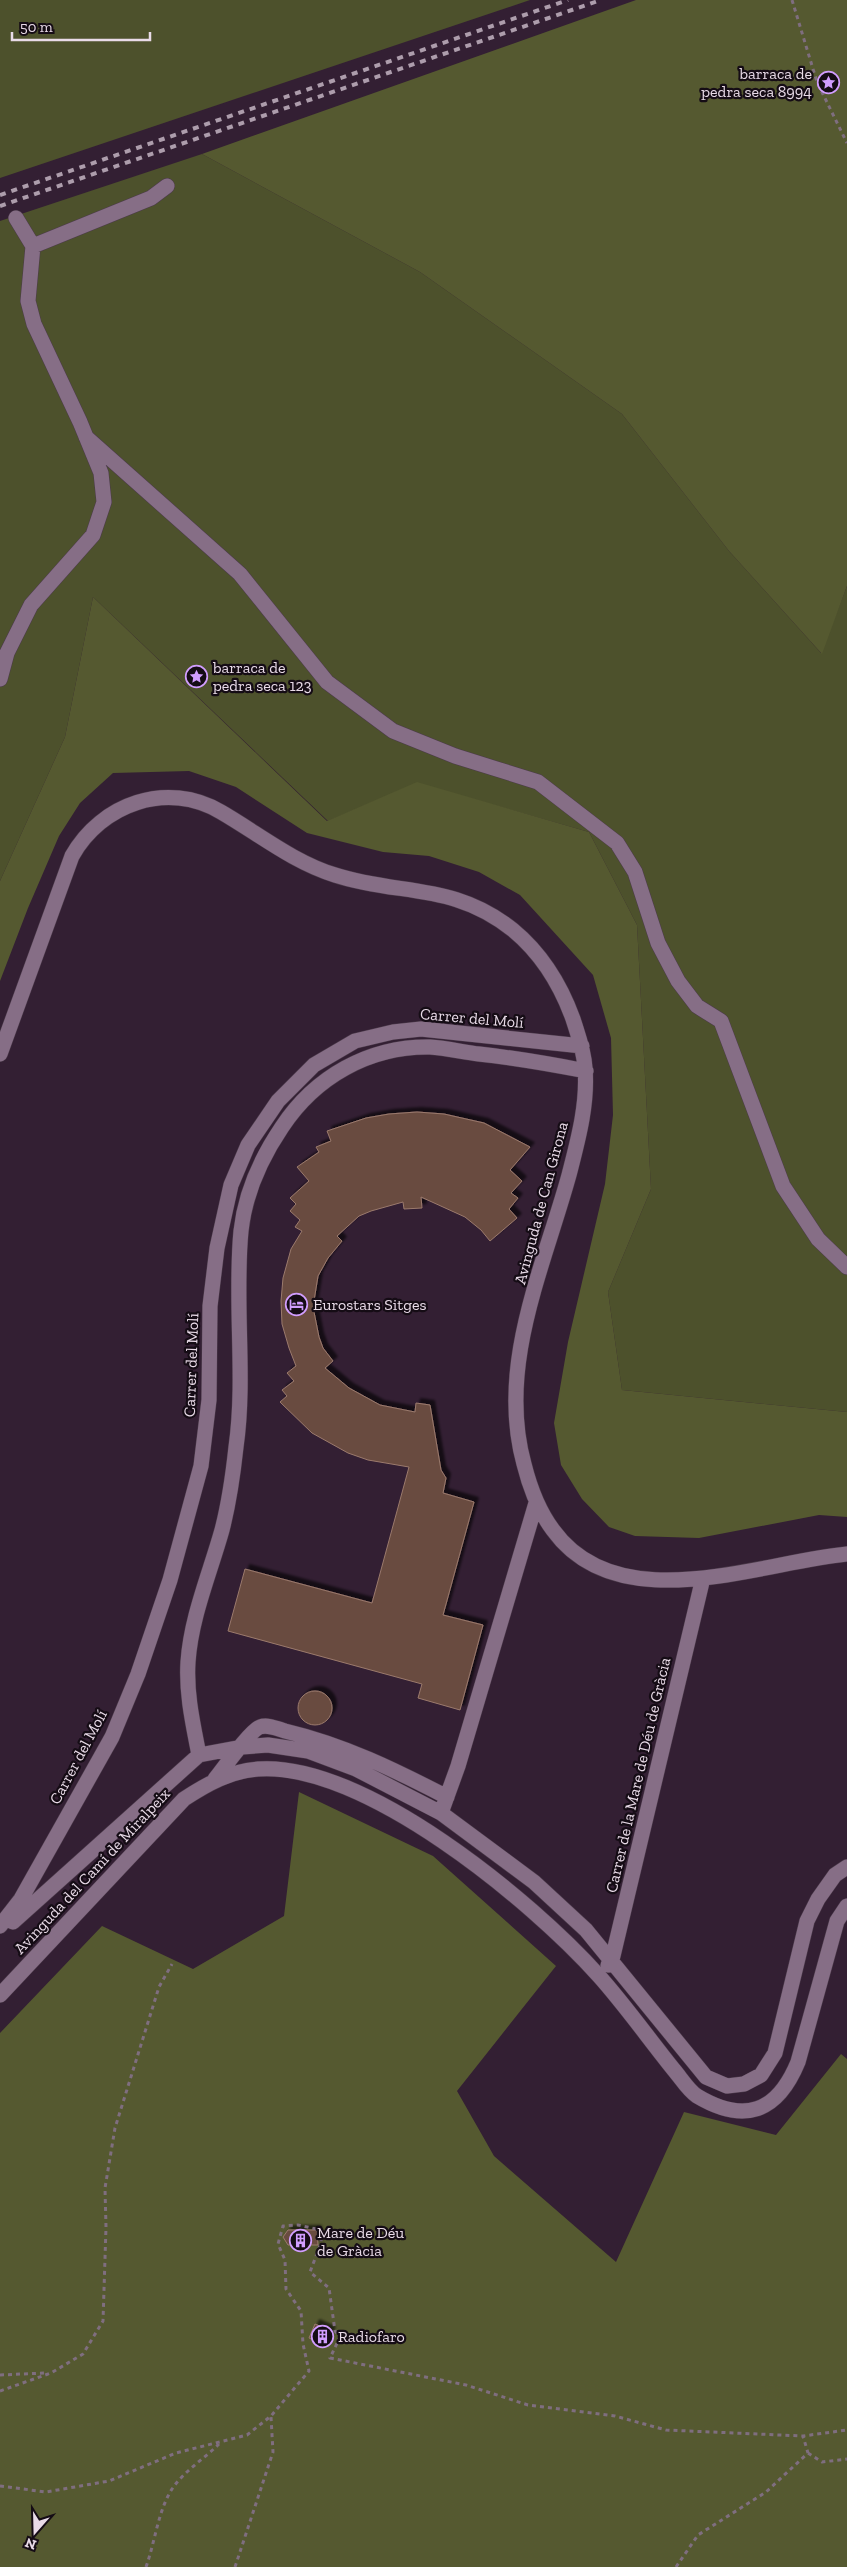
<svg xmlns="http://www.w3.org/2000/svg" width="847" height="2567" font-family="'Zilla Slab',serif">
	<defs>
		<filter id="shadow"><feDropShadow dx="4.5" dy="-4.5" stdDeviation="1" flood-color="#0009"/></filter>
	</defs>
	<rect width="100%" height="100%" fill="#331f33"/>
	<path fill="#4d512c" d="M 0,0 L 530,0 L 0,178 Z
		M 202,154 L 420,272 L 622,414 L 729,551 L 821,653 L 847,586 L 847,1412 L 622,1390 L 608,1292 L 651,1189 L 637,925 L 589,832 L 417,783 L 328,821 L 93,597 L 65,737 L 0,881 L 0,221 Z"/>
	<path fill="#555930" d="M 636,0 L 847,0 L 847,586 L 822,654 L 729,551 L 622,414 L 420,272 L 202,154 Z
		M 93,597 L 327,821 L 417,782 L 589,832 L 637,925 L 651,1189 L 608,1292 L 622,1390 L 847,1412 L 847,1517 L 819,1515 L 699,1538 L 635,1536 L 609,1527 L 582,1499 L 561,1465 L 554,1423 L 568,1342 L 605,1184 L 613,1115 L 611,1038 L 593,975 L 520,895 L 479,872 L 429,856 L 383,852 L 307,833 L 236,787 L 189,771 L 113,773 L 80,803 L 59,836 L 28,908 L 0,981 L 0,881 L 65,737 Z
		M 299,1792 L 433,1856 L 556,1966 L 457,2091 L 494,2156 L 616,2262 L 684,2112 L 776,2135 L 841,2054 L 847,2059 L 847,2567 L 0,2567 L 0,2033 L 102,1926 L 193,1969 L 284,1916 Z"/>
	<path fill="#694b3f" stroke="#9b7a6d" filter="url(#shadow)" d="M 417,1112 L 444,1114 L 484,1123 L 530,1147 L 510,1170 L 522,1181 L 511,1193 L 518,1198 L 509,1209 L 517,1218 L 490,1241 L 481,1230 L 465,1217 L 421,1197 L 422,1208 L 404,1209 L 403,1202 L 371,1211 L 359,1216 L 337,1236 L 342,1241 L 328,1258 L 318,1276 L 313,1307 L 319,1337 L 323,1348 L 333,1361 L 325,1368 L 349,1388 L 380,1405 L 415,1412 L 416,1403 L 430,1405 L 441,1470 L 446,1478 L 443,1493 L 474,1502 L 443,1615 L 483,1625 L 460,1710 L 418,1698 L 422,1684 L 228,1631 L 245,1569 L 372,1603 L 409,1467 L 368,1460 L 348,1453 L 312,1433 L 280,1402 L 287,1396 L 282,1390 L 294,1381 L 287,1373 L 296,1366 L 289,1348 L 282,1324 L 281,1301 L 283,1278 L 291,1249 L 302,1231 L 295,1227 L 300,1220 L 290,1211 L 296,1204 L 290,1198 L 309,1181 L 297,1167 L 319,1152 L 316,1147 L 331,1141 L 327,1131 L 366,1118 L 389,1114 Z
		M298 1708a17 17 0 1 1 34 0a17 17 0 1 1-34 0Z
		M 288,2230 L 317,2230 L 318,2245 L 288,2245 L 283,2237 Z
		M 315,2324 L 331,2331 L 325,2345 L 309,2338 Z"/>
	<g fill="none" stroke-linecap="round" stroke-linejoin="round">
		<defs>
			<path id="minor" d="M 33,246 L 151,198 L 167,186
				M 86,437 L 240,574 L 327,682 L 393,731 L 455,756 L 538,782 L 617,843 L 635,872 L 658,943 L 678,981 L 697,1006 L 721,1021 L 783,1186 L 818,1239 L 847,1267
				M 0,679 L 7,653 L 31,605 L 93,535 L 104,502 L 101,473 L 80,422 L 34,324 L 28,301 L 33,246 L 16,218
				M 0,1054 L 72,856 C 101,804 167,780 221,812 C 259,834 293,862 335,875 C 400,896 453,882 513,930 C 542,954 560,983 573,1019 C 578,1035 584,1050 585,1068 C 588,1104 578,1140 569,1175 C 543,1269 497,1366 524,1464 C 530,1488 538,1510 553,1530 C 618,1620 757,1563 847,1554
				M 199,1755 C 193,1724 186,1694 188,1662 C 191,1617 210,1573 222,1530 C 229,1503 233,1475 236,1447 C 246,1376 234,1303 241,1231 C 245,1194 261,1158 282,1127 C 315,1077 369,1046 430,1047 C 446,1048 463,1052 479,1054 C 515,1058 550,1064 586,1071
				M 215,1779 C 223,1769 251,1730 260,1727 C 268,1724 278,1729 285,1731 C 344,1745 395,1770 447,1797
				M 441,1813 L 458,1766 L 536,1503
				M 13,1922 L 199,1755 L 242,1747 L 268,1745 L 308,1751 L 356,1769 L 441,1813 L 534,1882 L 586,1930 L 706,2077 L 727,2086 L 744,2084 L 761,2075 L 775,2053 L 807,1921 L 818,1899 L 835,1875 L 847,1867
				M 0,1926 L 21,1899 L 112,1737 L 138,1674 L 170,1580 L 201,1466 L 209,1400 L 210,1306 L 217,1248 L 231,1185 L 248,1145 L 278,1101 L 314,1065 L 355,1041 L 393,1032 L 421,1029 L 582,1046
				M 608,1965 L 612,1960 L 703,1578
				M 0,1995 L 184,1799 C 207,1784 230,1771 258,1769 C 363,1761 532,1901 599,1976 C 625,2005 649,2039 674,2070 C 681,2078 688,2090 697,2096 C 744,2124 777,2113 798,2062 L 837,1921 L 847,1906"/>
		</defs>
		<use href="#minor" stroke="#4c3b4b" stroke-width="16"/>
		<path stroke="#7f6e7f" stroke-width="3" stroke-dasharray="4 4" stroke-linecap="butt" d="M 792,0 L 817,82 L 847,143
			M 0,2375 L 45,2373
			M 0,2391 L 51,2373 L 83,2354 L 103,2321 L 106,2227 L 105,2188 L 115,2128 L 159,1987 L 172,1964
			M 808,2453 L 822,2462 L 847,2459
			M 0,2486 L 46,2492 L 109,2481 L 176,2453 L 247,2435 L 271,2416 L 309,2371 L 303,2344 L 301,2311 L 286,2289 L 285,2260 L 278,2244 L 283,2226 L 298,2225 L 321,2230 L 321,2243 L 310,2272 L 329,2288 L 335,2331 L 340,2337 L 330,2358 L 466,2385 L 528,2405 L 615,2416 L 666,2430 L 803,2436 L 847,2430
			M 146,2567 C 155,2542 158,2511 172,2489 C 184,2471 204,2459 219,2444
			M 235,2567 L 273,2452 L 271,2417
			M 676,2567 L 698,2535 L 766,2492 L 808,2453 L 803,2436"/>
		<use href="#minor" stroke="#866e86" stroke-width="15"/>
		<path stroke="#ad9dac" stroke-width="4" stroke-dasharray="6 6" stroke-linecap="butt" d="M 0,195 L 568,0
			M 0,206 L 601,0"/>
	</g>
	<defs>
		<symbol id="sight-ring" viewBox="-11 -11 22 22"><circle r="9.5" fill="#150c15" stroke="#d19dfe" stroke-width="1.5"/><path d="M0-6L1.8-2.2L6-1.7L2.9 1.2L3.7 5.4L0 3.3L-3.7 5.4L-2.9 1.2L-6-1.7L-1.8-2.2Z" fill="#d19dfe"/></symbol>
		<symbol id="hotel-ring" viewBox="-11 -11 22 22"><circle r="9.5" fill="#150c15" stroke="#d19dfe" stroke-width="1.5"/><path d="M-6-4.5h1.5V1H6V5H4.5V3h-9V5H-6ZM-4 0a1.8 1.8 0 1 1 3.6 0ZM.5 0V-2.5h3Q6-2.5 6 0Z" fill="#d19dfe"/></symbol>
		<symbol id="building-ring" viewBox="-11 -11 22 22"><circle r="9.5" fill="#150c15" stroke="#d19dfe" stroke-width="1.5"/><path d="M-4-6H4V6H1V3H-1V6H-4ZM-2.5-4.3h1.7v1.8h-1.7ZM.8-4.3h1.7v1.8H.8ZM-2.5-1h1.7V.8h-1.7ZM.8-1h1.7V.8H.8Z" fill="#d19dfe"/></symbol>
	</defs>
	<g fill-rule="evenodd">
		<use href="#sight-ring" x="816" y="70" width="25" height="25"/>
		<use href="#sight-ring" x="184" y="664" width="25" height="25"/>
		<use href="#hotel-ring" x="284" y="1292" width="25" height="25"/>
		<use href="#building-ring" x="288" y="2228" width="25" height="25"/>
		<use href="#building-ring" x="310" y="2324" width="25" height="25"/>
	</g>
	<g text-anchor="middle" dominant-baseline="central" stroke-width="4.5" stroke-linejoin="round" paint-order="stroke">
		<g font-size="16" fill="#e9dbe8" stroke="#150c15" text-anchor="start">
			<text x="812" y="73" text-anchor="end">barraca de<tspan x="812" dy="18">pedra seca 8994</tspan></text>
			<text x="213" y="667">barraca de<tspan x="213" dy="18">pedra seca 123</tspan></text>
			<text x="313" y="1304">Eurostars Sitges</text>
			<text x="317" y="2232">Mare de Déu<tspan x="317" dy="18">de Gràcia</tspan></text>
			<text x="338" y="2336">Radiofaro</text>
		</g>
		<g font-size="16" fill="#e9dbe8" stroke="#150c15">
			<text transform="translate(472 1018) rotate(5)">Carrer del Molí</text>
			<text transform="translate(541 1203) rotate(-75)">Avinguda de Can Girona</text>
			<text transform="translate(191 1365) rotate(-88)">Carrer del Molí</text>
			<text transform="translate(78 1757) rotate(-62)">Carrer del Molí</text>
			<text transform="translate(638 1775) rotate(-77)">Carrer de la Mare de Déu de Gràcia</text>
			<text transform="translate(92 1871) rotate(-47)">Avinguda del Camí de Miralpeix</text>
		</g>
	</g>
	<g transform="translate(35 2532) rotate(200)" stroke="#150c15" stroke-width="4" paint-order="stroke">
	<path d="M0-4L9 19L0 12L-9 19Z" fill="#e9dbe8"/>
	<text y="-8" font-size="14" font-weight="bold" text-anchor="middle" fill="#e9dbe8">N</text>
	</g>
	<path d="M12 32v8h138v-8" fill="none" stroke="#e9dbe8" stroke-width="2.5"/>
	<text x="20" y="32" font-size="15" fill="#e9dbe8" stroke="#150c15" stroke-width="4" paint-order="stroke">50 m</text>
</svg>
